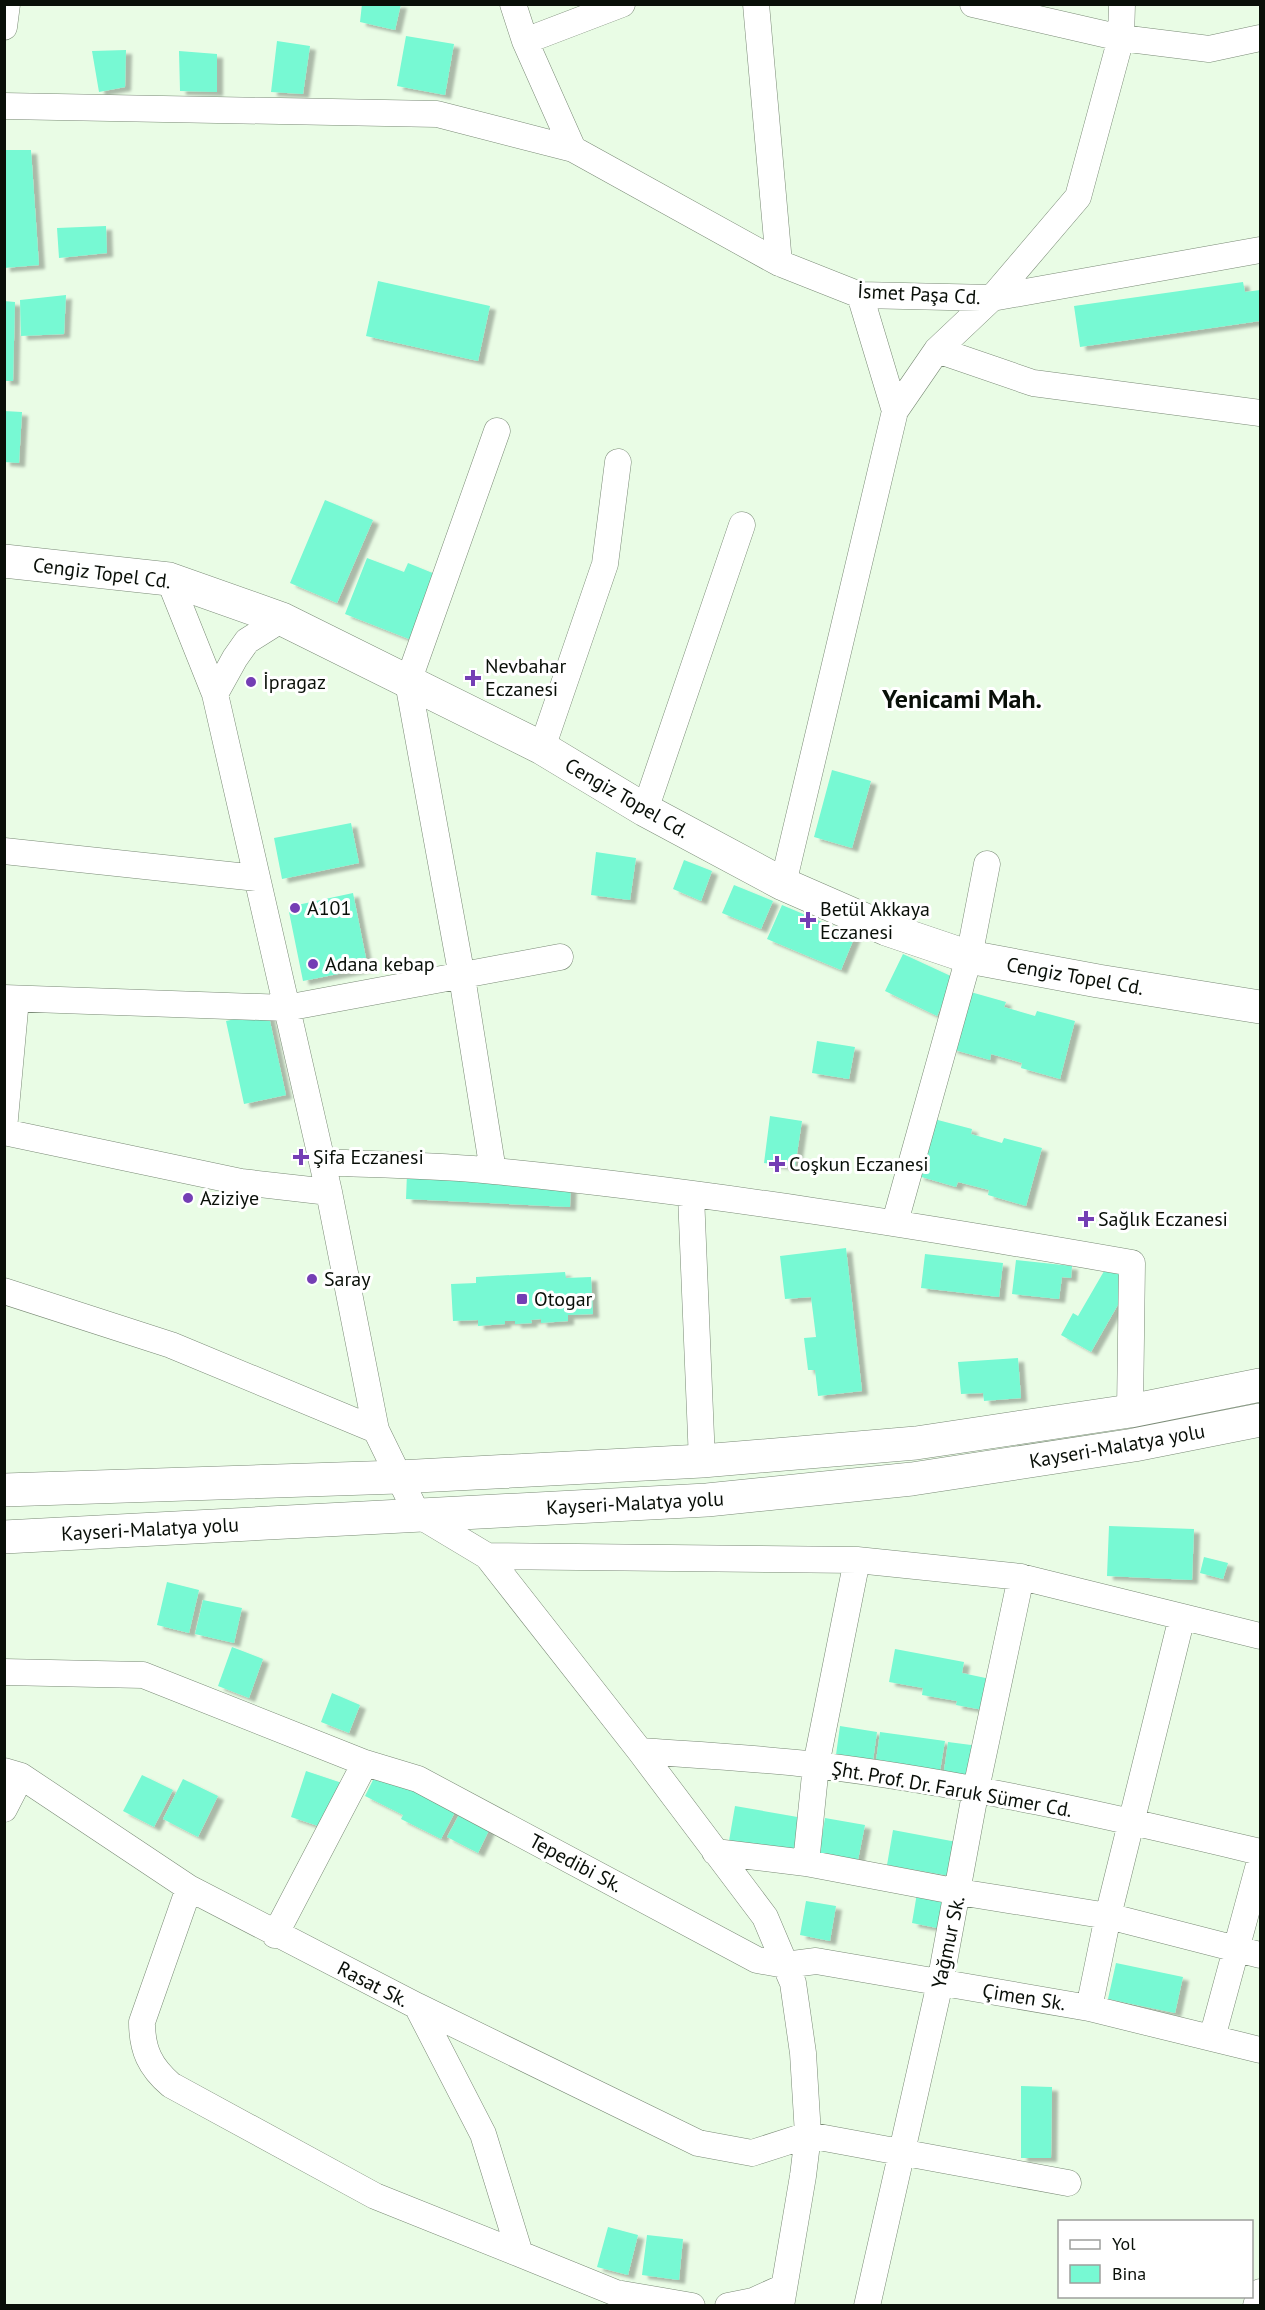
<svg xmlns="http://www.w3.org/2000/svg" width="1265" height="2310" font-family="'PT Sans',sans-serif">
	<defs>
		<filter id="shadow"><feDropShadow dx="6" dy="4" stdDeviation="1.5" flood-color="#0004"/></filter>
	</defs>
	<rect width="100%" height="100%" fill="#e9fce5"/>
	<path fill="#77f9d3" filter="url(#shadow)" d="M 362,4 L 401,4 L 395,30 L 360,22 Z
		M 406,36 L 454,44 L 445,95 L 397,86 Z
		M 277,41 L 310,46 L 303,94 L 271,92 Z
		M 126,50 L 125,87 L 99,92 L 92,51 Z
		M 179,51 L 217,54 L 217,92 L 180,91 Z
		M 4,150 L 31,150 L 39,265 L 4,268 Z
		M 106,226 L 107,253 L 59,258 L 57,228 Z
		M 378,281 L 490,306 L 478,361 L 366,336 Z
		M 1243,282 L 1245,292 L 1260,290 L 1260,321 L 1080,347 L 1074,306 Z
		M 66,295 L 64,334 L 21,336 L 20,300 Z
		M 4,301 L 15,302 L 13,381 L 4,381 Z
		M 4,411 L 22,412 L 19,463 L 4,462 Z
		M 325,500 L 373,520 L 337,603 L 290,583 Z
		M 367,558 L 404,572 L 408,563 L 440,576 L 414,641 L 345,614 Z
		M 832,770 L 871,781 L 852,848 L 814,837 Z
		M 351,823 L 359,863 L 282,879 L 274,838 Z
		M 596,852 L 636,858 L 630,900 L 591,895 Z
		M 684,860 L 712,871 L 701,901 L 673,889 Z
		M 734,885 L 773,901 L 761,929 L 722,913 Z
		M 353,893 L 368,968 L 303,981 L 288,907 Z
		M 782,905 L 855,936 L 841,970 L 767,939 Z
		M 903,954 L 955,978 L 937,1016 L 885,991 Z
		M 967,991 L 1006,1002 L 1004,1007 L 1035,1016 L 1037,1011 L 1075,1021 L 1060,1079 L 1021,1068 L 1022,1063 L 991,1054 L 990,1060 L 951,1049 Z
		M 268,1012 L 286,1095 L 244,1104 L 226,1021 Z
		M 817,1041 L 855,1047 L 849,1079 L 812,1073 Z
		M 770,1116 L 802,1121 L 795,1167 L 764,1163 Z
		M 934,1119 L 972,1129 L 971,1134 L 1002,1143 L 1004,1138 L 1042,1148 L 1026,1206 L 988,1195 L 989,1190 L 958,1182 L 956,1187 L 918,1176 Z
		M 407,1173 L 571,1181 L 570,1207 L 406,1199 Z
		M 846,1248 L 862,1391 L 818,1396 L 815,1370 L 808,1370 L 804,1338 L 816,1337 L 811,1297 L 785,1299 L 780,1256 Z
		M 925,1254 L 1003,1263 L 999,1297 L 921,1288 Z
		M 1016,1260 L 1072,1266 L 1071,1278 L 1062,1277 L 1059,1299 L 1012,1294 Z
		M 1107,1266 L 1132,1280 L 1091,1352 L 1061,1335 L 1073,1313 L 1078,1316 Z
		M 565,1272 L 566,1278 L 591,1277 L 593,1314 L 568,1315 L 568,1321 L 541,1323 L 541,1319 L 531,1320 L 532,1323 L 515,1324 L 515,1321 L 505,1321 L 505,1324 L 478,1326 L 478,1320 L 453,1321 L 451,1284 L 476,1283 L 476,1277 Z
		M 1018,1358 L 1021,1398 L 984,1401 L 983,1393 L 961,1394 L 958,1362 Z
		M 1109,1526 L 1194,1529 L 1192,1580 L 1107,1576 Z
		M 1204,1557 L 1228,1563 L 1223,1579 L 1200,1573 Z
		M 167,1582 L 199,1590 L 189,1633 L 157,1625 Z
		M 203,1600 L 242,1608 L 234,1643 L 195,1634 Z
		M 232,1647 L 263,1659 L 249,1698 L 218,1686 Z
		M 895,1649 L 964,1662 L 962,1673 L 995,1680 L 989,1711 L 956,1705 L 957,1701 L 922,1695 L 923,1688 L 889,1682 Z
		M 332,1693 L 360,1705 L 349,1733 L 321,1722 Z
		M 840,1726 L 877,1732 L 872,1768 L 835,1762 Z
		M 880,1732 L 945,1741 L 939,1777 L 875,1768 Z
		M 948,1742 L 979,1746 L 974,1782 L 943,1778 Z
		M 378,1770 L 456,1810 L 441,1839 L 401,1819 L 403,1815 L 365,1796 Z
		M 306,1771 L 342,1783 L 327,1829 L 291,1817 Z
		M 142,1775 L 173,1790 L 154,1827 L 123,1811 Z
		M 183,1779 L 218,1796 L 198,1837 L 163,1819 Z
		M 735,1806 L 809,1819 L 802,1854 L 729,1841 Z
		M 460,1813 L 490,1828 L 478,1853 L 447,1837 Z
		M 825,1818 L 865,1825 L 858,1860 L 819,1853 Z
		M 893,1830 L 962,1843 L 956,1877 L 887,1865 Z
		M 918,1887 L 949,1892 L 942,1929 L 912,1923 Z
		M 806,1901 L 836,1906 L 830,1941 L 800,1935 Z
		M 1116,1963 L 1183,1977 L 1175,2013 L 1108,1999 Z
		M 1021,2086 L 1052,2087 L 1051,2158 L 1021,2158 Z
		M 608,2227 L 638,2235 L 628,2275 L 597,2267 Z
		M 647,2235 L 683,2239 L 679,2280 L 642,2275 Z"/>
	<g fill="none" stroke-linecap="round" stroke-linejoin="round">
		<defs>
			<path id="minor" d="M 513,4 L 525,41 L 573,149
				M 756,4 L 779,263
				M 973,4 L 1121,38 L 1209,49 L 1260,38
				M 4,27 L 7,4
				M 525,41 L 622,4
				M 4,106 L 437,114 L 573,149 L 779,263 L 860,295 L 992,298 L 1260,250
				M 860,295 L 895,411
				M 937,350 L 1033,383 L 1260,413
				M 169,579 L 215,694 L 329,1192 L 376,1430 L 417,1514 L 487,1556 L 640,1751 L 765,1917 L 793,1983 L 803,2053 L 808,2135 L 803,2176 L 781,2306
				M 215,694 L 235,658 L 247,641 L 282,619
				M 542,748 L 605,564 L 618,462
				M 645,810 L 742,525
				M 4,851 L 257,878
				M 783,884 L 895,411 L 937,350 L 992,298 L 1078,197 L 1121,38 L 1122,4
				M 4,998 L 286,1008 L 560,957
				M 4,1129 L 16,999
				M 4,1132 L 241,1182 L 329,1192
				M 322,1162 C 379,1165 437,1165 494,1171 C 708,1192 920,1226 1132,1263 L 1130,1411
				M 493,1171 L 462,977 L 408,682 L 497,431
				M 691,1195 L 702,1461
				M 895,1222 L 969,957 L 987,864
				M 4,1291 L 171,1345 L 376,1430
				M 487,1556 L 857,1560 L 1021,1577 L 1260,1636
				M 4,1672 L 143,1675 L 365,1763 L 418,1779 L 757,1960 L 785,1965 L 816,1961 L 1089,2008 L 1260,2050
				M 640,1751 C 698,1755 757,1758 816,1765 C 966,1783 1114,1817 1260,1852
				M 4,1771 L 21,1776 L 189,1888 L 417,2006 L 483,2134 L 520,2254 L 616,2293 L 692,2306
				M 4,1809 L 21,1776
				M 715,1852 L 806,1863 L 959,1892 L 1108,1916 L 1260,1955
				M 806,1863 L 816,1765 L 857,1560
				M 189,1888 L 142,2022 C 142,2050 150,2067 171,2085 L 375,2196 L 520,2254
				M 275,1935 L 365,1763
				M 417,2006 L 698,2143 L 752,2153 L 808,2135 L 1068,2183
				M 1089,2008 L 1108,1916 L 1182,1617
				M 1212,2038 L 1260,1861
				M 728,2306 L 753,2301 L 784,2287
				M 867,2306 L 940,1983 L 976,1789 L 1021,1577
				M 1256,2306 L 1260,2292"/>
			<path id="major" d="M 4,561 L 169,579 L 282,619 L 542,748 L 645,810 L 783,884 L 886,929 L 969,957 L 1098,981 L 1260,1007"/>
			<path id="highway" d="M 4,1490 L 398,1477 L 702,1461 L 916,1443 L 1130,1411 L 1260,1385
				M 4,1537 L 707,1500 L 912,1479 L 1134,1445 L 1260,1420"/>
		</defs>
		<use href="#minor" stroke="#7a8a76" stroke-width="27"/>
		<use href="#major" stroke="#7a8a76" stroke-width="34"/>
		<use href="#highway" stroke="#7a8a76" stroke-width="34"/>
		<use href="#minor" stroke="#fff" stroke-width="26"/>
		<use href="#major" stroke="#fff" stroke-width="33"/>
		<use href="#highway" stroke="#fff" stroke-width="33"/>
	</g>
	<g fill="#743eb4" stroke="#fff" stroke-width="2">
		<path d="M470 669h6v6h6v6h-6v6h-6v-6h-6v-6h6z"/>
		<circle cx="251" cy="682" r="6"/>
		<circle cx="295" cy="908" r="6"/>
		<path d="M805 911h6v6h6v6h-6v6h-6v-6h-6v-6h6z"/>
		<circle cx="313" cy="964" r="6"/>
		<path d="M298 1148h6v6h6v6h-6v6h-6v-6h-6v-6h6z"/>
		<path d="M774 1155h6v6h6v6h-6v6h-6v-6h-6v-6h6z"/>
		<circle cx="188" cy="1198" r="6"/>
		<path d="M1083 1210h6v6h6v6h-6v6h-6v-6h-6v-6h6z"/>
		<circle cx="312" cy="1279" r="6"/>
		<rect x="516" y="1293" width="12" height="12" rx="3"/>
	</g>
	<g text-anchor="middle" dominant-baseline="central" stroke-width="6" stroke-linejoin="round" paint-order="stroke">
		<g font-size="20" fill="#090f08" stroke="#fff">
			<text transform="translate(919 294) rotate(3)">İsmet Paşa Cd.</text>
			<text transform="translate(102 573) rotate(7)">Cengiz Topel Cd.</text>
			<text transform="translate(627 798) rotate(30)">Cengiz Topel Cd.</text>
			<text transform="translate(1075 976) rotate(10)">Cengiz Topel Cd.</text>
			<text transform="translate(1117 1446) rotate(-10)">Kayseri-Malatya yolu</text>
			<text transform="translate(635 1503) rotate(-3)">Kayseri-Malatya yolu</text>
			<text transform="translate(150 1529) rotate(-3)">Kayseri-Malatya yolu</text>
			<text transform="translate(952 1789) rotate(10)">Şht. Prof. Dr. Faruk Sümer Cd.</text>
			<text transform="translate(576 1863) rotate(28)">Tepedibi Sk.</text>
			<text transform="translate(948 1942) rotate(-78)">Yağmur Sk.</text>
			<text transform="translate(373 1984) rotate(27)">Rasat Sk.</text>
			<text transform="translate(1024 1997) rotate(9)">Çimen Sk.</text>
		</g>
		<g font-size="20" fill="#090f08" stroke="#fff" text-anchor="start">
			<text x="485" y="666">Nevbahar<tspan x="485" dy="23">Eczanesi</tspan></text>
			<text x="263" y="682">İpragaz</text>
			<text x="307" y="908">A101</text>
			<text x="820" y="909">Betül Akkaya<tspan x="820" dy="23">Eczanesi</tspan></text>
			<text x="325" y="964">Adana kebap</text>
			<text x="313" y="1157">Şifa Eczanesi</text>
			<text x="789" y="1164">Coşkun Eczanesi</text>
			<text x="200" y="1198">Aziziye</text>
			<text x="1098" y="1219">Sağlık Eczanesi</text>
			<text x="324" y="1279">Saray</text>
			<text x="534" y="1299">Otogar</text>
		</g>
		<g font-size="26" font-weight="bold" fill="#090f08" stroke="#fff">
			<text x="962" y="698">Yenicami Mah.</text>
		</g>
	</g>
	<rect width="1265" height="2310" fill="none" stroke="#090f08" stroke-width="12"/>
	<rect x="1058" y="2220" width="195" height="78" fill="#ffffff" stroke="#9d9f9c" stroke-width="1.5"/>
	<rect x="1070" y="2240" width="30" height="9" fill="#ffffff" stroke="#9d9f9c" stroke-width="1.5"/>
	<text x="1112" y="2250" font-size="18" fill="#090f08">Yol</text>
	<rect x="1070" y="2265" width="30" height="18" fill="#77f9d3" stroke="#9d9f9c" stroke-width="1.5"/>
	<text x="1112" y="2280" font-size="18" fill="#090f08">Bina</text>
</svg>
